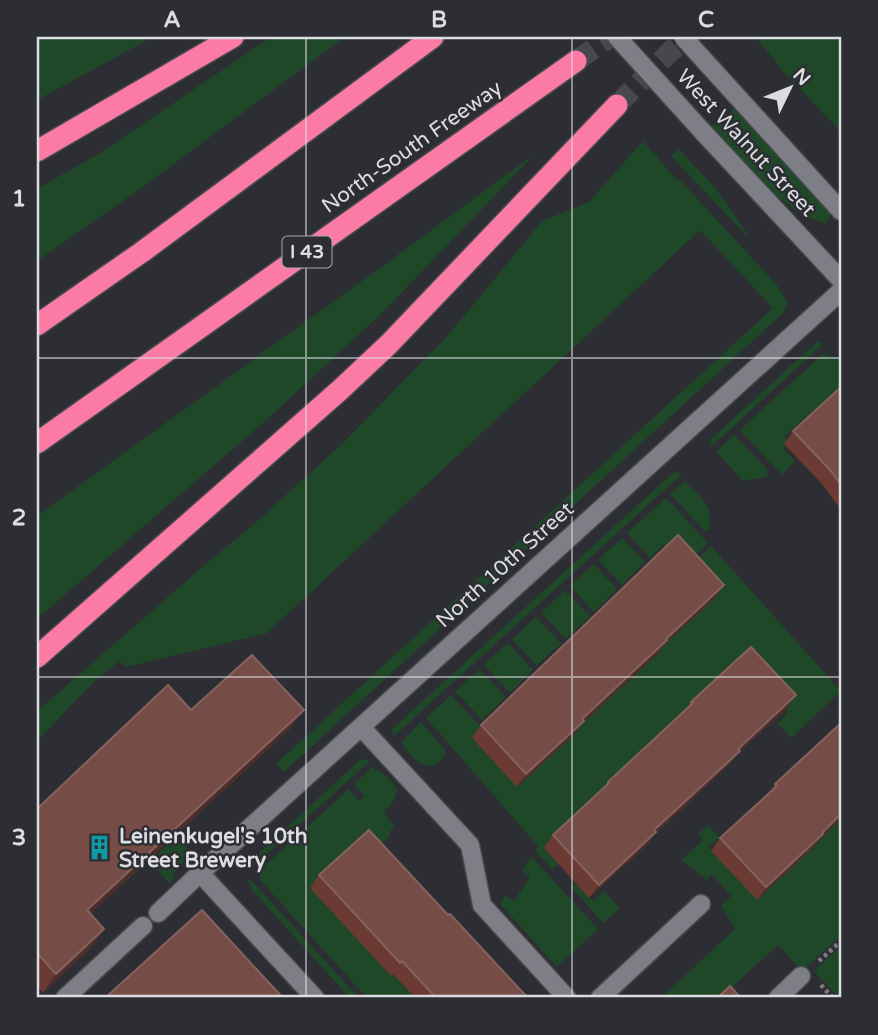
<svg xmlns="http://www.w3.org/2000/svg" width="878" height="1035" font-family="'Varela Round',sans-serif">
	<rect width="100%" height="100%" fill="#2d2e33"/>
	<path fill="#1f4828" d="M 37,37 L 153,37 L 37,100 Z
		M 271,37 L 345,37 L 140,189 L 37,261 L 37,189 L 100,153 Z
		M 756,37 L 841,37 L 841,132 L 784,72 Z
		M 735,108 L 831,213 L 826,224 C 820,221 812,219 806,216 C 774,200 737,153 712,126 Z
		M 643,141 L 654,154 L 656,153 L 660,161 L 678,181 L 680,180 L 776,284 L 788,303 L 783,313 L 284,772 L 276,764 L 773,308 L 700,230 L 267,633 L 126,667 L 119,661 L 95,681 L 37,741 L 37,711 L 206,564 L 254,524 L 344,442 L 450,333 L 542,221 L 589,202 Z
		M 679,149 L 716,189 L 747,233 L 746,235 L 671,156 Z
		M 529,158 L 530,159 L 382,313 L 263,423 L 37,619 L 37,516 L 391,260 Z
		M 818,341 L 822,345 L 711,447 L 710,440 Z
		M 823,354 L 841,359 L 841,408 L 818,413 L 814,410 L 785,436 L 788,440 L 784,449 L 795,461 L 782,475 L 740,430 Z
		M 734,435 L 767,469 L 768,476 L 743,481 L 716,452 Z
		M 674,472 L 682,474 L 394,736 L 391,730 Z
		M 685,481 C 701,498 714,505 709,531 L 704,530 L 670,494 Z
		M 666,498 L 708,543 L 685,565 L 664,544 L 650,558 L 627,533 Z
		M 622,538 L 645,562 L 622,585 L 598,560 Z
		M 711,546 L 841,691 L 791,738 L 778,723 L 787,714 L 787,708 L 742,660 L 544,848 L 558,864 L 552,869 L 535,851 L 538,846 L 426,718 L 451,695 L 482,728 L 517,787 L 574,734 L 573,732 L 658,654 L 687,568 Z
		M 594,564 L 617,589 L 594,612 L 570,586 Z
		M 565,590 L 590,616 L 566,639 L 541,613 Z
		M 536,617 L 562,644 L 554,649 L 537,666 L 512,639 Z
		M 508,643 L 533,670 L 510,693 L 484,665 Z
		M 480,669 L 506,697 L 482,720 L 455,691 Z
		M 421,722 L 445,750 L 445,756 L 434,766 C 418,767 409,754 401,742 Z
		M 361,759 L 370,761 L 248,871 L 255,857 Z
		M 372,767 C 383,773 391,778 397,790 L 395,798 L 384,813 L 395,827 L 389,832 L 391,835 L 370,854 L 392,975 L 393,974 L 415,998 L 367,998 L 260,880 L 260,870 L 349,789 L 359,801 L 365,796 L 354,784 Z
		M 841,819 L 841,936 L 802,971 L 778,945 L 720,998 L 661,998 L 735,929 L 721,905 L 731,896 L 721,884 L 711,875 L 707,880 L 681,860 L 703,840 L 698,834 L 708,825 L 720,838 L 709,847 L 710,849 L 757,900 Z
		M 176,837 L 189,849 L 189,857 L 176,868 L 173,874 L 175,877 L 169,883 L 150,861 Z
		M 531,856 L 598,929 L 557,967 L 500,904 L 505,896 L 514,901 L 530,877 L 522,871 Z
		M 250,879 L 359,998 L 350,998 L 252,890 L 248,880 Z
		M 576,883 L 593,901 L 604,891 L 620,908 L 603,923 L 571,887 Z
		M 841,946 L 841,998 L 839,998 L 814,971 Z"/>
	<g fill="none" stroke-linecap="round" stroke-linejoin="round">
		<path stroke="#47484d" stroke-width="21" stroke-dasharray="21 10" stroke-linecap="butt" d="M 576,61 L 610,37
			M 617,105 L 671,51 L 688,37"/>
		<defs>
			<path id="service" d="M 361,727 L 470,845 L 482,905 L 567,998
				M 158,913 L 200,873
				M 65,998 L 143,926
				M 600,998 L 701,904
				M 778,998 L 801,976"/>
			<path id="minor" d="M 315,998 L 200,873 L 841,291"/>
			<path id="secondary" d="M 743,103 L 841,211
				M 703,132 L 841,280"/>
			<path id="motorway" d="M 37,151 L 233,37
				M 37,325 L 142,252 L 433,37
				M 37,443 L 576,61
				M 37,657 L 340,390 L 389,344 L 617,105"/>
		</defs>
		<use href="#service" stroke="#494a4e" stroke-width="21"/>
		<use href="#minor" stroke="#494a4e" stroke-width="21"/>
		<use href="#secondary" stroke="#494a4e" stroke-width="21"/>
		<use href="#motorway" stroke="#494a4e" stroke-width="24"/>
		<path stroke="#7b7c80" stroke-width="4.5" stroke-dasharray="3.5 3.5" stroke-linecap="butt" d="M 819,961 L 841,941
			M 821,985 L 833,998"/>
		<use href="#service" stroke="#7e7f86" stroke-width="18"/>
		<use href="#minor" stroke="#7e7f86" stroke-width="18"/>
		<use href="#secondary" stroke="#7e7f86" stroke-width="18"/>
		<use href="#motorway" stroke="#fc7ba5" stroke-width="21"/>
		<defs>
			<path id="secondary-bridge" d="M 617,37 L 703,132
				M 683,37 L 743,103"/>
		</defs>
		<use href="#secondary-bridge" stroke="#494a4e" stroke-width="21" stroke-linecap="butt"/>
		<use href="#secondary-bridge" stroke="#7e7f86" stroke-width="18"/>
	</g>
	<path fill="#6a3a33" d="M 841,387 L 841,510 L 822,484 L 784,444 L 793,431 Z
		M 724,585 L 715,598 L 664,645 L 658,653 L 581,725 L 575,734 L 517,787 L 472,738 L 481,725 Z
		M 796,695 L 787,708 L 737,754 L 730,764 L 652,837 L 647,845 L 589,898 L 544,848 L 553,835 L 602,790 L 608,782 L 684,711 L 691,702 Z
		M 291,728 L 90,914 L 104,929 L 91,948 L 43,993 L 37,986 L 37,809 Z
		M 775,784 L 819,840 L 814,847 L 757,900 L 711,851 L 720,838 L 769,793 Z
		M 319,875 L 448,915 L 528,998 L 415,998 L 393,974 L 391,976 L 310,888 Z"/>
	<path fill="#4c2e2b" d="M 724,585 L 715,598 L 664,645 L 658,653 L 581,725 L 575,734 L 517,787 L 526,774 L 582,719 L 666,639 Z
		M 796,695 L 787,708 L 737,754 L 730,764 L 652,837 L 647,845 L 589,898 L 599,885 L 738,749 Z
		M 304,710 L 291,728 L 74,929 L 87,910 Z
		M 841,814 L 841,819 L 819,840 L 814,847 L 757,900 L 766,887 Z
		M 104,929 L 91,948 L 43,993 L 56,974 Z"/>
	<path fill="#764c46" stroke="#86625e" stroke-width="2" d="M 841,387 L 841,485 L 831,471 L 793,431 Z
		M 678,535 L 724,585 L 666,639 L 667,640 L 582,719 L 584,721 L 526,774 L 481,725 Z
		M 751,647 L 796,695 L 738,749 L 740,751 L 654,830 L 656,832 L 599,885 L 553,835 L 609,783 L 608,782 L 693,703 L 691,702 Z
		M 252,655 L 304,710 L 87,910 L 104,929 L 56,974 L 39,955 L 37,957 L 37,809 L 168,685 L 191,710 Z
		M 841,723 L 841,814 L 822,833 L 823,834 L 766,887 L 720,838 L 777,786 L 775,784 Z
		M 369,830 L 448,915 L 450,914 L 528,998 L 436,998 L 402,961 L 400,963 L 319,875 Z
		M 202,910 L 283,998 L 105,998 Z
		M 730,986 L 741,998 L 717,998 Z"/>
	<path fill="none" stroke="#dddde1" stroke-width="2" stroke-opacity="0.55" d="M 306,37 L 306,998M 572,37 L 572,998M 37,358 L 841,358M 37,677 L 841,677"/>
	<defs>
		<symbol id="building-bare" viewBox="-9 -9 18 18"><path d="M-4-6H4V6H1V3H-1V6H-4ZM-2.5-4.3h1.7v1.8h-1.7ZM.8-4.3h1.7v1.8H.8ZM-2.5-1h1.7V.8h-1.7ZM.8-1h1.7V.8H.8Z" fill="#0f9aa8" stroke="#2d2e33" stroke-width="2.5" paint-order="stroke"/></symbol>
	</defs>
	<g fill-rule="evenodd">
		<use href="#building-bare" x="82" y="830" width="35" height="35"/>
	</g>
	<g text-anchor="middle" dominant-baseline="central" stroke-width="5" stroke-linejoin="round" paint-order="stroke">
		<rect fill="#2d2e33" stroke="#a8a8ad" stroke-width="2" x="282.5" y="236.5" width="49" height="31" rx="5"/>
		<g font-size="19" font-weight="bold" fill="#dddde1">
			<text x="307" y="252">I 43</text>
		</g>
		<g font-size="21" fill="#dddde1" stroke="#2d2e33">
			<text transform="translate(746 143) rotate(47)">West Walnut Street</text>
			<text transform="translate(412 147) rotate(-35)">North-South Freeway</text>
			<text transform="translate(505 565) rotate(-42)">North 10th Street</text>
		</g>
		<g font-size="21" font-weight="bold" fill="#dddde1" stroke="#2d2e33" text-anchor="start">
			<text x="119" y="836">Leinenkugel's 10th<tspan x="119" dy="24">Street Brewery</tspan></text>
		</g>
	</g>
	<rect width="878" height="1035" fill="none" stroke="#2d2e33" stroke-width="77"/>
	<g transform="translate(790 88) rotate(47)" stroke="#2d2e33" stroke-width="5" paint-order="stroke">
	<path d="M0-5L12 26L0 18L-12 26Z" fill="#dddde1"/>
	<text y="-10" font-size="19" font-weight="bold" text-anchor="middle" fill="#dddde1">N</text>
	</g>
	<rect x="38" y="38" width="802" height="958" fill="none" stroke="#dddde1" stroke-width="2.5"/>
	<g font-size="23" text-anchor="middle" font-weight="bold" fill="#dddde1">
		<text x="172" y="27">A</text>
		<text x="439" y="27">B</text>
		<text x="706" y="27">C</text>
		<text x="19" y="206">1</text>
		<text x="19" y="525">2</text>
		<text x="19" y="845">3</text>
	</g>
</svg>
